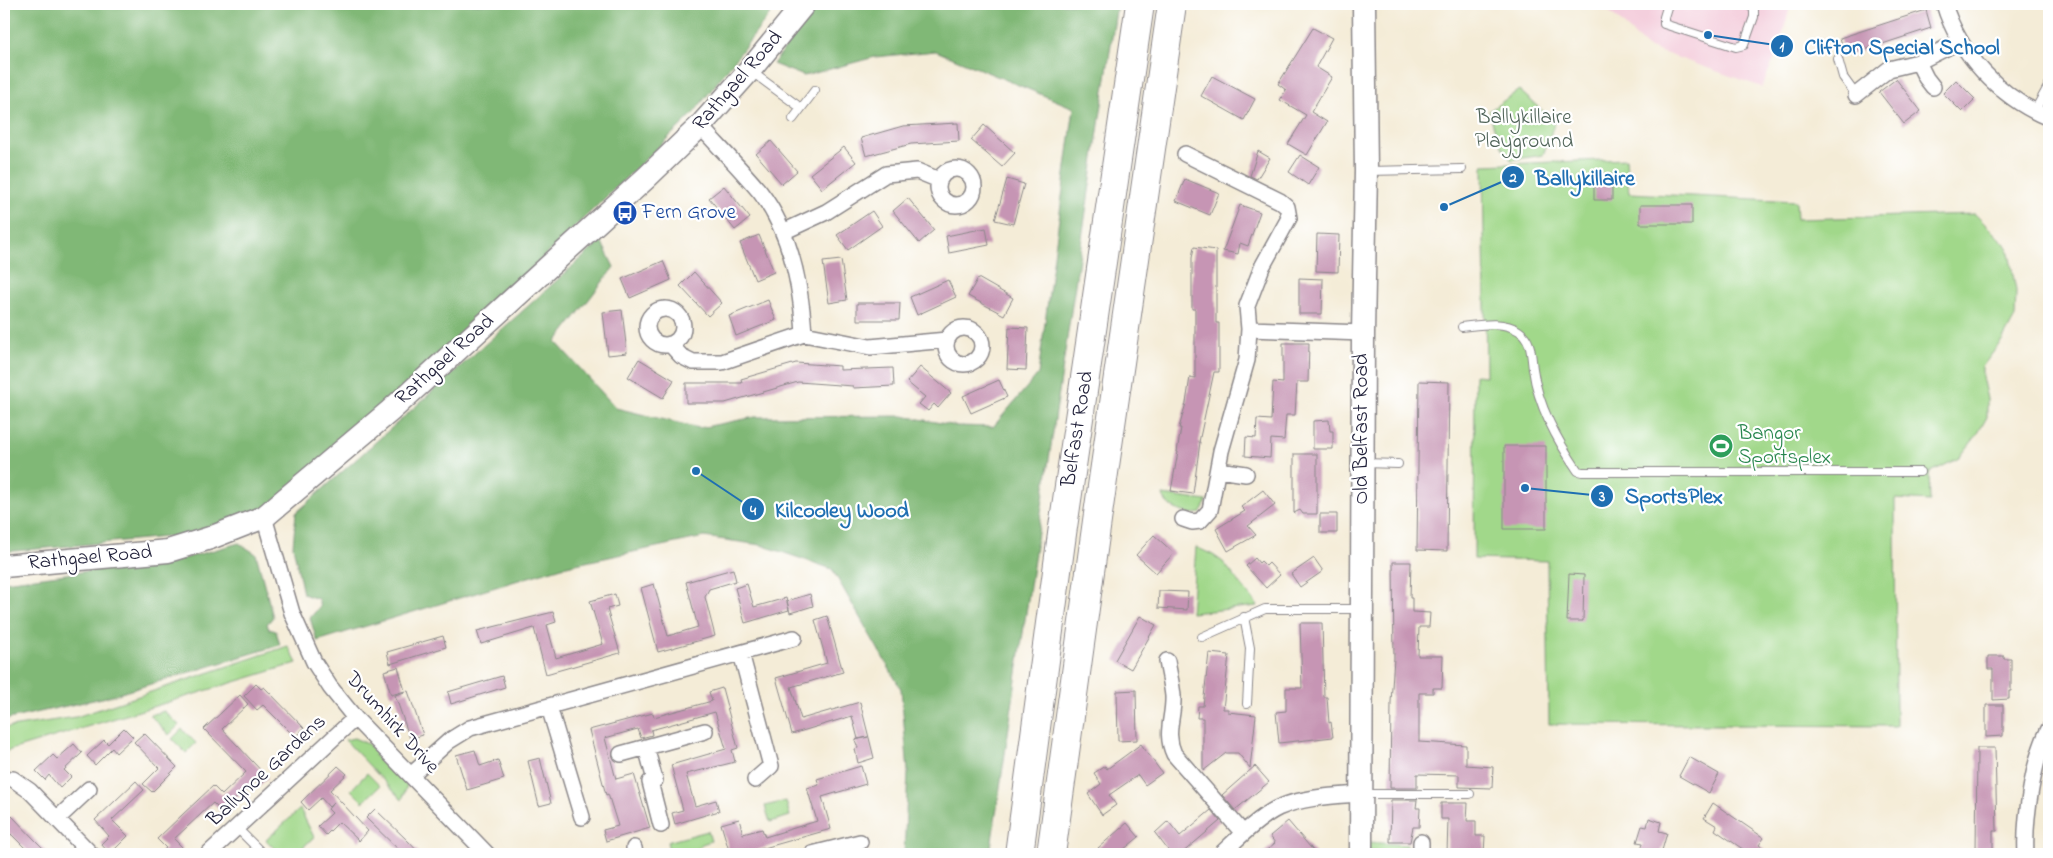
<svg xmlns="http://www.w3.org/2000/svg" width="2053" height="858" font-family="'Indie Flower',sans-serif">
	<rect width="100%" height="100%" fill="#fff"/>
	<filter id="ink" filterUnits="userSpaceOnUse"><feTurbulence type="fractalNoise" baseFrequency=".02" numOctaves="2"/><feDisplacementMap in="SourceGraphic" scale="10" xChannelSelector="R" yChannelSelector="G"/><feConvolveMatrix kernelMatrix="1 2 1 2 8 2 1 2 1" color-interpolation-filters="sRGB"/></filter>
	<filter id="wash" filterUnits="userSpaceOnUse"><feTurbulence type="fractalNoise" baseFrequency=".0096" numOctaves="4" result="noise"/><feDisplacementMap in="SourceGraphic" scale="20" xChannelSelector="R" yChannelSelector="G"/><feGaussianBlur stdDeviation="1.12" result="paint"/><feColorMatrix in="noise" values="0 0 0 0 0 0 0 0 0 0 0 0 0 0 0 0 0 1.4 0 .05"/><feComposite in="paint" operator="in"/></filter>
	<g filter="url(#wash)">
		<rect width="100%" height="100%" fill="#f4ecd7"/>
		<path fill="#f4cfdd" d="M 1595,4 L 1791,4 L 1779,47 L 1762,87 L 1647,47 L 1611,13 Z"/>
		<path fill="#a1d88a" stroke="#627d62" d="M 1519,90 L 1555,122 L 1543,155 L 1511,160 L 1498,141 L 1489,111 Z
			M 1626,159 L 1629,193 L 1796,201 L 1797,219 L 1975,214 L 2008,247 L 2016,291 L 2015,317 L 2003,339 L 1982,367 L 1982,377 L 1987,399 L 1987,417 L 1977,435 L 1959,458 L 1929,473 L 1930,501 L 1895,499 L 1896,726 L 1549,724 L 1547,561 L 1474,559 L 1475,375 L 1486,376 L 1483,165 Z
			M 1163,495 L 1207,501 L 1200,513 C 1189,516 1166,509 1163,495 Z
			M 1196,547 L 1213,555 L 1223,562 L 1258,606 L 1191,613 Z
			M 288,646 L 297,663 L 4,752 L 4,728 L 76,717 Z
			M 164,711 L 179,725 L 169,735 L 150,715 Z
			M 182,729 L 196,743 L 186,753 L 172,739 Z
			M 354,738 L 368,744 L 407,785 L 402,800 L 345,740 Z
			M 367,773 L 380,786 L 363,802 L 351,790 Z
			M 786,801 L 790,816 L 770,822 L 765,806 Z
			M 300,809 L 314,837 L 296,854 L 280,854 L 266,840 Z
			M 708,831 L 711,841 L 702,844 L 693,854 L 670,854 L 667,842 Z
			M 1369,842 L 1407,845 L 1407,854 L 1369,854 Z"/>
		<path fill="#80b876" stroke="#516d58" d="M 4,4 L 778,4 L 692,115 L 385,408 L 266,509 L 198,534 L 4,552 Z
			M 818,4 L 1117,4 L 990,854 L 904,854 L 908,772 L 901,689 L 832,569 L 761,545 L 704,537 L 562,567 L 317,641 L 310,618 L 320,606 L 318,599 L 303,594 L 293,546 L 296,513 L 601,241 L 614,267 L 556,342 L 616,408 L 699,428 L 755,417 L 903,416 L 957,426 L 993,427 L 1038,374 L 1074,108 L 936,51 L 875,57 L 804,76 L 773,64 Z
			M 239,543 L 256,554 L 273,617 L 267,624 L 269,629 L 276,631 L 280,645 L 111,696 L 4,720 L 4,582 L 182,559 Z"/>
		<g id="blocks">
			<path fill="#c695b4" d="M 1926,10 L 1931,28 L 1846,56 L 1840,38 Z
				M 1313,28 L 1332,38 L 1316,67 L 1332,77 L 1311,112 L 1327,122 L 1307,155 L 1288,144 L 1306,115 L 1280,100 L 1286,90 L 1278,84 Z
				M 1212,76 L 1255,99 L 1244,120 L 1201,96 Z
				M 1896,79 L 1921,111 L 1904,124 L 1879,92 Z
				M 1956,80 L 1975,99 L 1962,112 L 1943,93 Z
				M 958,123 L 959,141 L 911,144 L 866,156 L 861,138 L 903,126 Z
				M 984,125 L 1015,153 L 1002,167 L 971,140 Z
				M 771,141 L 797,171 L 782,184 L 756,154 Z
				M 844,147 L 856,162 L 822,189 L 810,174 Z
				M 1258,151 L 1270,158 L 1257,179 L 1250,176 Z
				M 1300,155 L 1319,167 L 1308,185 L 1289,172 Z
				M 1599,174 L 1612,174 L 1612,200 L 1594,200 L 1594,185 L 1599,185 Z
				M 1007,179 L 1024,184 L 1013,224 L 995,220 Z
				M 1185,179 L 1219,193 L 1210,215 L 1176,201 Z
				M 724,186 L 750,218 L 735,230 L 709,198 Z
				M 908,198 L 934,230 L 919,243 L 893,211 Z
				M 1240,205 L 1260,212 L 1248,246 L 1240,243 L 1238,254 L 1223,251 Z
				M 1640,205 L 1692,205 L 1692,224 L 1640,224 Z
				M 872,211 L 882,226 L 848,250 L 837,235 Z
				M 986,228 L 989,245 L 949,253 L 946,236 Z
				M 1317,234 L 1339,235 L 1338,272 L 1316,271 Z
				M 759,235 L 774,272 L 755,280 L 740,243 Z
				M 1194,247 L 1216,250 L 1216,323 L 1219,323 L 1219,372 L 1214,372 L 1199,442 L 1200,442 L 1193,494 L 1171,491 L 1178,452 L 1177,452 L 1181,428 L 1179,428 L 1186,403 L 1190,377 L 1195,378 L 1195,309 L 1192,309 L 1192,258 Z
				M 841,260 L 847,300 L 829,303 L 823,262 Z
				M 663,261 L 671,280 L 630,298 L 622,279 Z
				M 694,272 L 722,303 L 708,316 L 680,286 Z
				M 978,278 L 1013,298 L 1004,315 L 968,296 Z
				M 1299,278 L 1323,279 L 1322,314 L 1299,314 Z
				M 948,280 L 956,297 L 917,315 L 910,297 Z
				M 768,300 L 776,320 L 736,336 L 729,316 Z
				M 857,303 L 900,303 L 899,320 L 857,320 Z
				M 622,310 L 627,353 L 608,355 L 603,312 Z
				M 1009,327 L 1028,328 L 1026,370 L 1007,369 Z
				M 1283,343 L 1309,343 L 1308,382 L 1297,382 L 1295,415 L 1286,415 L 1284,440 L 1271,439 L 1270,458 L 1245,456 L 1246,437 L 1256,438 L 1257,419 L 1271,420 L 1273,382 L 1283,383 Z
				M 639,359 L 674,380 L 663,398 L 628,377 Z
				M 796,363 L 840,366 L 840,370 L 893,368 L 894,386 L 853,388 L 853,386 L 798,382 L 725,403 L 686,403 L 686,383 L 742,383 L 741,379 Z
				M 920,367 L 951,393 L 938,408 L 934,404 L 928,411 L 919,404 L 925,397 L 907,382 Z
				M 999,380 L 1007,397 L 971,413 L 963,396 Z
				M 1419,381 L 1449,382 L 1447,551 L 1417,550 Z
				M 1329,420 L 1330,431 L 1333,431 L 1333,449 L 1313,449 L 1313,421 Z
				M 1504,446 L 1546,446 L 1546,529 L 1504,529 Z
				M 1294,454 L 1317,454 L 1317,514 L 1303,514 L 1300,510 L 1294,513 Z
				M 1263,490 L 1275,505 L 1248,526 L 1256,535 L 1228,551 L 1216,529 L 1245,511 L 1241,507 Z
				M 1320,514 L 1337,514 L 1337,533 L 1320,533 Z
				M 1154,535 L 1174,553 L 1156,573 L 1136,555 Z
				M 1255,558 L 1259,563 L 1261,561 L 1266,566 L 1269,563 L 1280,575 L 1266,588 L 1246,566 Z
				M 1314,558 L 1323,571 L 1300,587 L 1291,574 Z
				M 1393,562 L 1411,562 L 1410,598 L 1412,598 L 1412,612 L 1430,613 L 1429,627 L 1419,627 L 1418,656 L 1443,656 L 1442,688 L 1433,688 L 1433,693 L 1419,693 L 1419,742 L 1466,745 L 1466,765 L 1493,767 L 1492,788 L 1459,787 L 1459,775 L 1417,774 L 1417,788 L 1390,788 L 1391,702 L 1394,658 Z
				M 733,569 L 736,581 L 709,589 L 705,597 L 715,636 L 658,652 L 641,588 L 654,584 L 668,636 L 698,627 L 686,582 Z
				M 1569,574 L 1584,575 L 1583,621 L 1567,621 Z
				M 747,584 L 754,607 L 786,598 L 789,610 L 745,623 L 735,588 Z
				M 1159,591 L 1188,592 L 1187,610 L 1158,608 Z
				M 615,594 L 618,606 L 607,609 L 620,653 L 546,674 L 534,628 L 481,644 L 477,631 L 553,612 L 556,622 L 547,625 L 556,658 L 603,644 L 590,601 Z
				M 810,594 L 813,606 L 790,613 L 787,601 Z
				M 827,616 L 843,672 L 791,687 L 801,719 L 860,702 L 874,758 L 858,763 L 855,749 L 858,748 L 855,740 L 868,737 L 858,739 L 852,716 L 792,734 L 776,678 L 827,663 L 815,620 Z
				M 1140,616 L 1156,625 L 1131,669 L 1115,660 Z
				M 1300,623 L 1322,623 L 1324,697 L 1327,697 L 1329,723 L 1331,722 L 1333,737 L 1279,743 L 1276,712 L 1286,711 L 1286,688 L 1302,688 Z
				M 443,636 L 446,647 L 390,664 L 387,652 Z
				M 1209,653 L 1229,655 L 1223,709 L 1228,709 L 1228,712 L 1256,715 L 1250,768 L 1238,753 L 1226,753 L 1203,771 L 1203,718 L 1197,718 L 1198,706 L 1203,706 Z
				M 1988,656 L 2004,656 L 2004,659 L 2011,659 L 2011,691 L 2009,691 L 2009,699 L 1993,700 L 1993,669 L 1988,669 Z
				M 398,667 L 405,691 L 391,695 L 384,671 Z
				M 502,676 L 505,687 L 451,704 L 448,692 Z
				M 256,684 L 261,689 L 264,687 L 304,728 L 295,737 L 263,705 L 257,710 L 244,696 Z
				M 722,688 L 738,748 L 732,750 L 735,762 L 686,774 L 695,806 L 716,800 L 719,811 L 675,824 L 672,813 L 683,810 L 671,765 L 726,749 L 715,712 L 651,730 L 652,735 L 641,738 L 638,729 L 634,730 L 605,738 L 616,779 L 634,774 L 650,828 L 606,841 L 603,830 L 618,826 L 608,794 L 606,795 L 589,730 L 653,713 L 654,717 L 712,701 L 709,692 Z
				M 1136,690 L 1137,740 L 1118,741 L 1117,691 Z
				M 408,691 L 423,735 L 410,739 L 395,695 Z
				M 240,695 L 248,704 L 222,729 L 268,778 L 260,785 L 255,780 L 222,812 L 213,803 L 174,839 L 183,848 L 177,854 L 159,854 L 166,848 L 157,839 L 182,815 L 213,786 L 222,795 L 246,772 L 204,729 Z
				M 1986,705 L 2003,705 L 2003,736 L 1986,737 Z
				M 124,728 L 133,737 L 116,753 L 112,748 L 95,765 L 87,756 L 104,740 L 108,744 Z
				M 144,733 L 177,767 L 152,792 L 143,784 L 159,768 L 134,742 Z
				M 74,744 L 82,753 L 64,770 L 71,777 L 60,788 L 49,775 L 45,780 L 36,771 L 53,755 L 57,759 Z
				M 1141,744 L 1162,773 L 1145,785 L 1138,775 L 1109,795 L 1116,805 L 1102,815 L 1088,794 L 1101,784 L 1094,773 L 1105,766 L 1107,769 Z
				M 1977,748 L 1995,748 L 1997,831 L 1993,831 L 1993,854 L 1976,854 Z
				M 475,750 L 480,766 L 498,760 L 504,779 L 467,790 L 456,755 Z
				M 1689,757 L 1719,774 L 1709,793 L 1679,776 Z
				M 540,758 L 551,803 L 539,806 L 528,761 Z
				M 338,766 L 347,774 L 330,790 L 368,831 L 359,841 L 339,822 L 326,835 L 318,826 L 332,813 L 328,809 L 334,802 L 329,807 L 321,798 L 308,810 L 301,802 Z
				M 861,766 L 866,784 L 822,797 L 831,829 L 743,854 L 730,854 L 721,824 L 739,819 L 743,834 L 762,829 L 765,837 L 817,821 L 807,788 L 819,785 L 817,779 Z
				M 1255,766 L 1269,782 L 1235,810 L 1222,795 Z
				M 136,781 L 144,790 L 112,820 L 128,836 L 110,854 L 101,844 L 109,836 L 95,820 Z
				M 1391,800 L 1417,800 L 1416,808 L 1420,808 L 1419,827 L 1413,827 L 1410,842 L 1390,842 Z
				M 1441,803 L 1468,803 L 1467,821 L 1476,821 L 1476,836 L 1485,836 L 1484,854 L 1447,854 L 1448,819 L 1441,819 Z
				M 1713,803 L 1764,838 L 1759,845 L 1772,854 L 1750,854 L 1715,830 L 1717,826 L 1704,818 Z
				M 375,809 L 408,841 L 420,854 L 403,854 L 366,818 Z
				M 1211,810 L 1220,821 L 1181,854 L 1171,854 L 1155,833 L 1168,821 L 1180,836 Z
				M 12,816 L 36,841 L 49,854 L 31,854 L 11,834 L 4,841 L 4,824 Z
				M 1649,818 L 1661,822 L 1659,831 L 1667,833 L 1661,854 L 1640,854 L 1643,843 L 1637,842 L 1642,826 L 1647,827 Z
				M 1288,821 L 1316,854 L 1262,854 L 1275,843 L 1270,836 Z
				M 1127,823 L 1139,837 L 1118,854 L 1103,854 L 1098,848 Z"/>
		</g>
	</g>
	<g filter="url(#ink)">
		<use href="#blocks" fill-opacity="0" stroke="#8b8789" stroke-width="1"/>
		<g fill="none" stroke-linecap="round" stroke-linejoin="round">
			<defs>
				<path id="lane" d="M 1668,4 L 1664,17 L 1664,24 L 1736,47 L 1744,45 L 1754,17 L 1754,9 L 1747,4
					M 1838,59 L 1843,77 L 1856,95
					M 752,72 L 801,108
					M 2034,112 L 2049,85
					M 793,119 L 815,90
					M 1368,171 L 1462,169
					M 1462,327 C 1480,325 1503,320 1519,331 C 1532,340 1531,355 1533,369 C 1538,406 1557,440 1578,471 L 1582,472 L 1920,472
					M 1364,463 L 1398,464
					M 1244,617 L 1250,648 L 1247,704
					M 1202,637 L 1265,609 L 1359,609
					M 1363,794 L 1470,794
					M 237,828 L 263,854"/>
				<path id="street" d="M 1944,4 C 1959,54 2000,98 2049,118
					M 1918,62 L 1926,78 L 1933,87
					M 1856,95 L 1889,69 L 1918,62 L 1960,41
					M 700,126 C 720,148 741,169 760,192 C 791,232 801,285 804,334
					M938 187a18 18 0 1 1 36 0a18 18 0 1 1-36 0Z
					M 783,232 L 826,212 L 886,174 L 917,171 L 939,180
					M647 327a18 18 0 1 1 36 0a18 18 0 1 1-36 0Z
					M946 346a18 18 0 1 1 36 0a18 18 0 1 1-36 0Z
					M 1249,329 L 1363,333
					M 670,344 L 681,356 L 693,362 L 722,362 L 804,334 L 870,347 L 947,340
					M 1219,470 L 1246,474
					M 264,517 L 292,613 L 314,662 L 330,687 L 355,718 L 487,854
					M 1183,519 L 1192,522 L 1200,521 L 1210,510 L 1221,451 L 1247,360 L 1249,329 L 1247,306 L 1262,267 L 1289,218 L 1287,207 L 1280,201 L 1185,154
					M 741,653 L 771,766 L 755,780
					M 1167,661 C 1169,673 1172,685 1173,696 C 1174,718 1164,732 1174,754 L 1243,833
					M 549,707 L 582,817
					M 646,747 L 655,780 L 650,782 L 661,825
					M 621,754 L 705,731
					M 411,775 L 449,741 L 470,728 L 794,638
					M 13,779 L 30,791 L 91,854
					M 57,819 L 89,789
					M 1421,842 L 1421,854
					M 634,848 L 635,854
					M 208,854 L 355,718
					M 812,854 L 860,842
					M 1221,854 C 1236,840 1259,817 1278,808 C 1303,797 1333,796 1361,794
					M 2026,854 C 2024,820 2033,759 2049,729"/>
				<path id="secondary" d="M 4,566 L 168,551 L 210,538 L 264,517 L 390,411 L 647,177 L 700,126 L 750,70 L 804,4
					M 1361,854 L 1363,333 L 1366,171 L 1364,4"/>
				<path id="highway" d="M 1019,854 L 1062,534 L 1140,4
					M 1051,854 L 1097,521 L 1172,4"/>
			</defs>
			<use href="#lane" stroke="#8b8789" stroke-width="10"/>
			<use href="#street" stroke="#8b8789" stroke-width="18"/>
			<use href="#secondary" stroke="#8b8789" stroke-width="25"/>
			<use href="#highway" stroke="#8b8789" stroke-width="30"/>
			<use href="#lane" stroke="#fff" stroke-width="8"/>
			<use href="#street" stroke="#fff" stroke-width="15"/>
			<use href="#secondary" stroke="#fff" stroke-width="22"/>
			<use href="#highway" stroke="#fff" stroke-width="28"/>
		</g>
	</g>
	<defs>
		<symbol id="bus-disc" viewBox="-11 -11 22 22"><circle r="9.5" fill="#1a4fb4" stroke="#fff"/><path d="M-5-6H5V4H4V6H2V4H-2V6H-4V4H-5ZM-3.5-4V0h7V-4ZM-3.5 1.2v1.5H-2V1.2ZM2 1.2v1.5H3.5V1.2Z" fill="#fff"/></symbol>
		<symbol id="stadium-disc" viewBox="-11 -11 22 22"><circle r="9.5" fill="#2e9e5b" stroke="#fff"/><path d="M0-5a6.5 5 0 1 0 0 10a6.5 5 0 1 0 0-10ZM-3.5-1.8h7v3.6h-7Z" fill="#fff"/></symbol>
	</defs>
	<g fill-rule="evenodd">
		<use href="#bus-disc" x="611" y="199" width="28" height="28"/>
		<use href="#stadium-disc" x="1707" y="432" width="28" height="28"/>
	</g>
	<g text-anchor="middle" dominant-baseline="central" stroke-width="4.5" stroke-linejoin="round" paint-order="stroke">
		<g font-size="21" fill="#22223b" stroke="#fff">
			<text transform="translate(738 81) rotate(-49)">Rathgael Road</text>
			<text transform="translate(445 360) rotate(-42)">Rathgael Road</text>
			<text transform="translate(1078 429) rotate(-81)">Belfast Road</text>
			<text transform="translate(1362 429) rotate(-90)">Old Belfast Road</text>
			<text transform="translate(90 558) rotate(-5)">Rathgael Road</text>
			<text transform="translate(392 723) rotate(48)">Drumhirk Drive</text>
			<text transform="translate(267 771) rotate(-43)">Ballynoe Gardens</text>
		</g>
		<g font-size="21" fill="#4e6257" stroke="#fff">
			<text x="1524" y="118">Ballykillaire<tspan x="1524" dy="24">Playground</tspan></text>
		</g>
		<g font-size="21" fill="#164399" stroke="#fff" text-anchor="start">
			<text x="642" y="213">Fern Grove</text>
		</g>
		<g font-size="21" fill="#27864d" stroke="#fff" text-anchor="start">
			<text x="1738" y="434">Bangor<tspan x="1738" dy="24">Sportsplex</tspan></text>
		</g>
	</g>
	<path fill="none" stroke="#1f6fb2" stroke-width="2" d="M1708 35L1782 46M1444 207L1513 177M1525 488L1602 496M696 471L753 509"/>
	<g fill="#1f6fb2" stroke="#fff" stroke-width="2">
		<circle cx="1708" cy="35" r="5"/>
		<circle cx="1444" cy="207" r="5"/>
		<circle cx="1525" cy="488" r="5"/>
		<circle cx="696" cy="471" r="5"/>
		<circle cx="1782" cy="46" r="12"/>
		<circle cx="1513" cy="177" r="12"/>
		<circle cx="1602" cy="496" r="12"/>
		<circle cx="753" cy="509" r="12"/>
	</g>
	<g font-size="15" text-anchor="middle" font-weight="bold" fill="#fff">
		<text x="1782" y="51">1</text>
		<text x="1513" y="182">2</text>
		<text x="1602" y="501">3</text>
		<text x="753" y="515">4</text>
	</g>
	<g font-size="22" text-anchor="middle" font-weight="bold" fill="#1f6fb2" stroke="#fff" stroke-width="4.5" stroke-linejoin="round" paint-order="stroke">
		<text x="1902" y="54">Clifton Special School</text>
		<text x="1585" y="185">Ballykillaire</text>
		<text x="1674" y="503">SportsPlex</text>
		<text x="842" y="517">Kilcooley Wood</text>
	</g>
	<rect width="2053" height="858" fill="none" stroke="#fff" stroke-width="20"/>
</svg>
